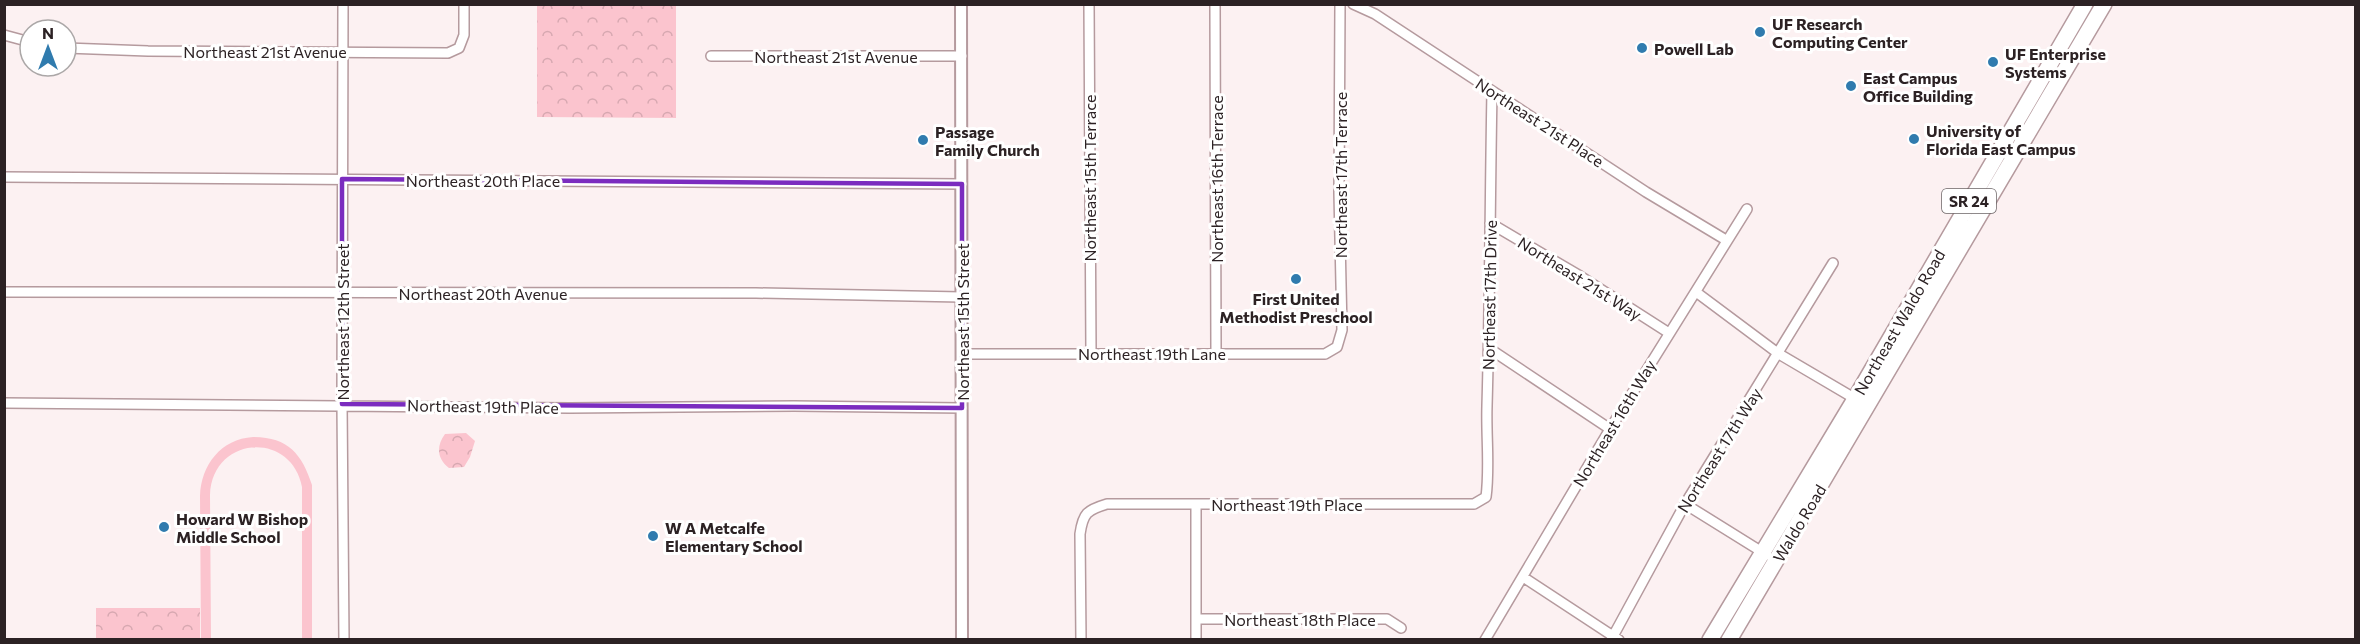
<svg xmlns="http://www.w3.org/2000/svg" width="2360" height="644" font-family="Commissioner,sans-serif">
	<defs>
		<pattern id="forest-crowns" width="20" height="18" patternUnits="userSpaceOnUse" patternTransform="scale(1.5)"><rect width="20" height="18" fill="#fbc4ce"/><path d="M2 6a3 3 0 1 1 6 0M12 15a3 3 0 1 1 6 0" fill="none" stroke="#d7a8b1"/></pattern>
	</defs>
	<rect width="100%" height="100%" fill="#fcf1f2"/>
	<path fill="#fbc4ce" d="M 253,437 C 288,437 302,454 312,485 L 312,639 L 302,639 L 302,487 C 291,430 212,436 210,495 L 211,639 L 201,639 L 200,496 C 201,465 221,439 253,437 Z"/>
	<path fill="url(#forest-crowns)" d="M 537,5 L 676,5 L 676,118 L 537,117 Z
		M 466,433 L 475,441 L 470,457 L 464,467 L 449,468 C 437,459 436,446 445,434 Z
		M 96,608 L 200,608 L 200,639 L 96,639 Z"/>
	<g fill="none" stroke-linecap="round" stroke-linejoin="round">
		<defs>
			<path id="minor" d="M 343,4 L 342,404 L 344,640
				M 1089,4 L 1091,352
				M 1215,4 L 1216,353
				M 1353,4 L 1375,14 L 1646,192 L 1726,240
				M 4,35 L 30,42
				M 66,48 L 148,51 L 448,53 L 459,48 L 464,35 L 464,4
				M 711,56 L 962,56
				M 4,177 L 962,184
				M 1490,223 L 1580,276 L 1669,333
				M 4,292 L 756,293 L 961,297
				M 1696,292 L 1779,354 L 1859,401
				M 1490,349 L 1610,429
				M 962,354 L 1325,354 L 1337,347 L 1342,330 L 1339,193 L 1340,4
				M 4,403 L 570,408 L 794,406 L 962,408
				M 1685,504 L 1767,555
				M 1523,577 L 1619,640
				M 1196,619 L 1387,619 L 1401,628
				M 1081,640 L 1080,534 C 1083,513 1087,510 1107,504 L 1474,504 L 1486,497 C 1490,467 1486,437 1487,406 C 1490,301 1490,196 1492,91
				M 1196,640 L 1196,504
				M 1485,640 L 1610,429 L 1747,209
				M 1611,640 L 1685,504 L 1833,263"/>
			<path id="tertiary" d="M 961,4 L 962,640"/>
			<path id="trunk" d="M 1710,640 L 1855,399 L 2085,4
				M 1729,640 L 2104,4"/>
		</defs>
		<use href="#minor" stroke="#b59a9e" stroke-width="12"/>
		<use href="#tertiary" stroke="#b59a9e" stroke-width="14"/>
		<use href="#trunk" stroke="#b59a9e" stroke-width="18"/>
		<use href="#minor" stroke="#fff" stroke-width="9"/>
		<use href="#tertiary" stroke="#fff" stroke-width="10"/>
		<use href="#trunk" stroke="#fff" stroke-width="15"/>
	</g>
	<path fill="none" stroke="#7b2cbf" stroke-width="4.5" stroke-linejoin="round" d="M 342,179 L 962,184 L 962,408 L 342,404 Z"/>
	<g fill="#307bae" stroke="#fff" stroke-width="2">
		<circle cx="1760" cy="32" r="6"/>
		<circle cx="1642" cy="48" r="6"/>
		<circle cx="1993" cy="62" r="6"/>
		<circle cx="1851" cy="86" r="6"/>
		<circle cx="1914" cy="139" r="6"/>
		<circle cx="923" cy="140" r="6"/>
		<circle cx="1296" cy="279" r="6"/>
		<circle cx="164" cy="527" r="6"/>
		<circle cx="653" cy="536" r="6"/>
	</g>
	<g text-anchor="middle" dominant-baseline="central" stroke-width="6" stroke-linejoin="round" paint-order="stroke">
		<rect fill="#fff" stroke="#6b6466" stroke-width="1.5" x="1942" y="189" width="54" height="24" rx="4.5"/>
		<g font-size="15" font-weight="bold" fill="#2c2224">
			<text x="1969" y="201">SR 24</text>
		</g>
		<g font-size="16" font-weight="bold" fill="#2c2224" stroke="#fff" text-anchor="start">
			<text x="1772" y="23">UF Research<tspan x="1772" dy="18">Computing Center</tspan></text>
			<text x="1654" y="48">Powell Lab</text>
			<text x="2005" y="53">UF Enterprise<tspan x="2005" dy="18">Systems</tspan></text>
			<text x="1863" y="77">East Campus<tspan x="1863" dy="18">Office Building</tspan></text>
			<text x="1926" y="130">University of<tspan x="1926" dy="18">Florida East Campus</tspan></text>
			<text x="935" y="131">Passage<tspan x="935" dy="18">Family Church</tspan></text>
			<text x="1296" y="298" text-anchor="middle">First United<tspan x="1296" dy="18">Methodist Preschool</tspan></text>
			<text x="176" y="518">Howard W Bishop<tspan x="176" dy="18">Middle School</tspan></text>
			<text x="665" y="527">W A Metcalfe<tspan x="665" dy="18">Elementary School</tspan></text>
		</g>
		<g font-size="16" fill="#2c2224" stroke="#fff">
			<text x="265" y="51">Northeast 21st Avenue</text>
			<text x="836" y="56">Northeast 21st Avenue</text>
			<text transform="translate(1540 122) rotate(33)">Northeast 21st Place</text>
			<text transform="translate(1340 175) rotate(-90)">Northeast 17th Terrace</text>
			<text transform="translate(1089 178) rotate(-90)">Northeast 15th Terrace</text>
			<text transform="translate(1216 179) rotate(-90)">Northeast 16th Terrace</text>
			<text x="483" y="180">Northeast 20th Place</text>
			<text transform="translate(1580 278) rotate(32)">Northeast 21st Way</text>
			<text x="483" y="293">Northeast 20th Avenue</text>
			<text transform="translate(1489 295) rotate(-89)">Northeast 17th Drive</text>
			<text transform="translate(342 322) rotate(-90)">Northeast 12th Street</text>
			<text transform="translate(962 322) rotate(-90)">Northeast 15th Street</text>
			<text transform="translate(1899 322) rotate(-60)">Northeast Waldo Road</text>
			<text x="1152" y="353">Northeast 19th Lane</text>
			<text transform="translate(483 406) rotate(1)">Northeast 19th Place</text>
			<text transform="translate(1614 423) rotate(-59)">Northeast 16th Way</text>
			<text transform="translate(1719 450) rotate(-58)">Northeast 17th Way</text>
			<text x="1287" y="504">Northeast 19th Place</text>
			<text transform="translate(1799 523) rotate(-59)">Waldo Road</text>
			<text x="1300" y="619">Northeast 18th Place</text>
		</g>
	</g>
	<rect width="2360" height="644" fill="none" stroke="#2c2224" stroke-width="12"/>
	<g transform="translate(48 48)"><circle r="28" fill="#ffffff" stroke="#aba7a7" stroke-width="1.5"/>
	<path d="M0-4.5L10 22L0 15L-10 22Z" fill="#307bae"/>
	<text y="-9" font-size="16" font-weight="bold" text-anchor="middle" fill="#2c2224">N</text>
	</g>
</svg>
